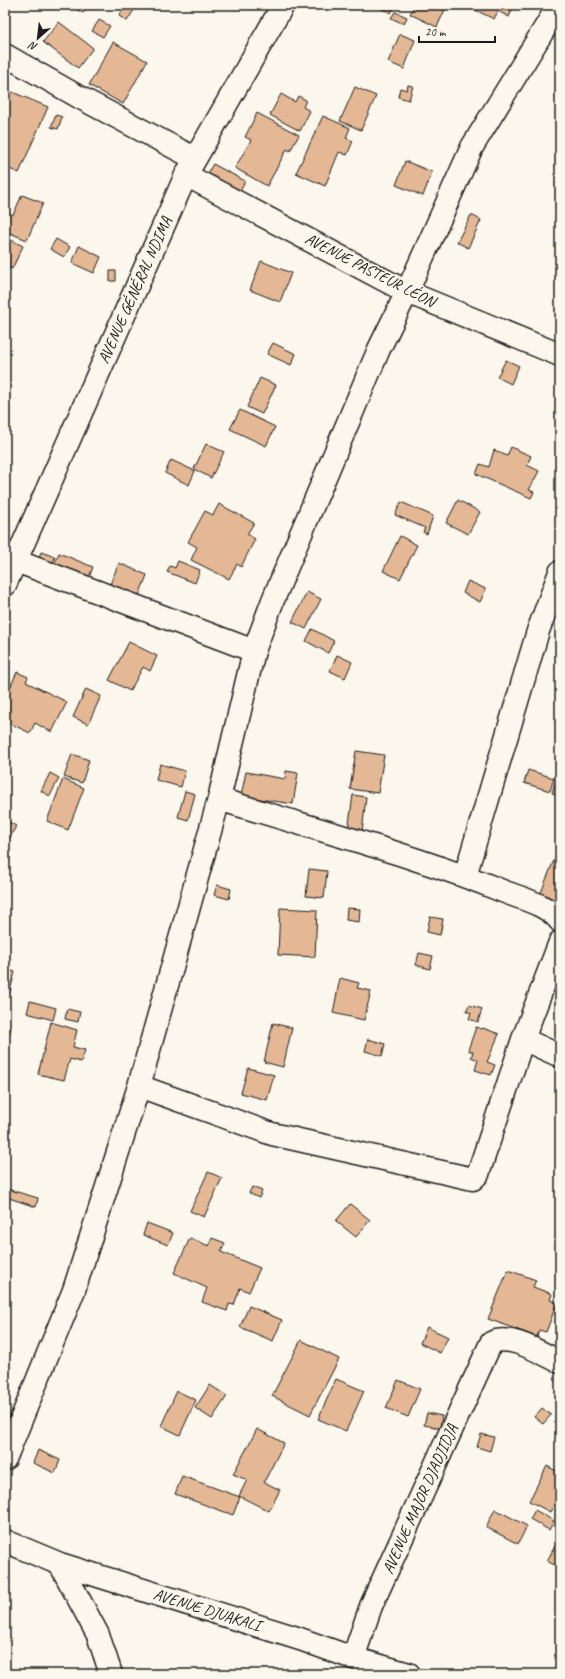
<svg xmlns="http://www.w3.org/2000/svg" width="565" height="1679" font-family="Caveat,sans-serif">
	<rect width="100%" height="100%" fill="#fbf7ec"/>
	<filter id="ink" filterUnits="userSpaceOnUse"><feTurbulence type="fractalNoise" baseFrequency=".025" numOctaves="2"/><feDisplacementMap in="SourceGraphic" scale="8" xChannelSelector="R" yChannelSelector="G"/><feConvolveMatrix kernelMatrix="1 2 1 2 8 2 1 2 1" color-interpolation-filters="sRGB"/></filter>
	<g filter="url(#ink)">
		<path fill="#e5b895" stroke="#1c1c1c" d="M 69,5 L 88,5 L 83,13 Z
			M 126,5 L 134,10 L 127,21 L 119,16 Z
			M 374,5 L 395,5 L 391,13 Z
			M 415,5 L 447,5 L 437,27 L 410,14 Z
			M 470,5 L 514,5 L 509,17 L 498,11 L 494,19 L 469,7 Z
			M 395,12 L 407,17 L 404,24 L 391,18 Z
			M 99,20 L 110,26 L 103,37 L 92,31 Z
			M 59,22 L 93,48 L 78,68 L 43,42 Z
			M 400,34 L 415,40 L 404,69 L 388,62 Z
			M 113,42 L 147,61 L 123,104 L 89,85 Z
			M 408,85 L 413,86 L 409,100 L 398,97 L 400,88 L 407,90 Z
			M 355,87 L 376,96 L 361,130 L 340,121 Z
			M 5,89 L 48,107 L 19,173 L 5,167 Z
			M 281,94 L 295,102 L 298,96 L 306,100 L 303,107 L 310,111 L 300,131 L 270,115 Z
			M 257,113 L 299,135 L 290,151 L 287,149 L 267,186 L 235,168 L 251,140 L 245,137 Z
			M 56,115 L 62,117 L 58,129 L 51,127 Z
			M 323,116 L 350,128 L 346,138 L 353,141 L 347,155 L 339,152 L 325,186 L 296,173 Z
			M 405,161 L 432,172 L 423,196 L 396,185 Z
			M 213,164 L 245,181 L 238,196 L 205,178 Z
			M 22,195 L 43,203 L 27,240 L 5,231 L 5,211 L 13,215 Z
			M 471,215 L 481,220 L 468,248 L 457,242 Z
			M 9,239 L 23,246 L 12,269 L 5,266 L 5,249 Z
			M 56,239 L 70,247 L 64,257 L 50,249 Z
			M 79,246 L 101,257 L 94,273 L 72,263 Z
			M 261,261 L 291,273 L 280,302 L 250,290 Z
			M 110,271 L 116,271 L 116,281 L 110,281 Z
			M 273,343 L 296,354 L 291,365 L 267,354 Z
			M 506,360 L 519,366 L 511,384 L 497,377 Z
			M 260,378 L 276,385 L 262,414 L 247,407 Z
			M 240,410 L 275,427 L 266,446 L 230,429 Z
			M 206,444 L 224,452 L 211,478 L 194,469 Z
			M 511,447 L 531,456 L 527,465 L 539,471 L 529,490 L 534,492 L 531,498 L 476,474 L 480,464 L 489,467 L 494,450 L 507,456 Z
			M 171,460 L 195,471 L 189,485 L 165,473 Z
			M 458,500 L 480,512 L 468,534 L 446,523 Z
			M 401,502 L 433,516 L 427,534 L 423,532 L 425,528 L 395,515 Z
			M 219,504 L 254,523 L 247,534 L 255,539 L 241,567 L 237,564 L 229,579 L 191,560 L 197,547 L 188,542 L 205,511 L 213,515 Z
			M 400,536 L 417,545 L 400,579 L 383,571 Z
			M 41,552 L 55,557 L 50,571 L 36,565 Z
			M 59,553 L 93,567 L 86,585 L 51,572 Z
			M 178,561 L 200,570 L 195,583 L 167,572 L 170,566 L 175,568 Z
			M 119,563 L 147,575 L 137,601 L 108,589 Z
			M 468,581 L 486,589 L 480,602 L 463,593 Z
			M 307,592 L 321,599 L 306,629 L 292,622 Z
			M 312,629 L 334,641 L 328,653 L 306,641 Z
			M 129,642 L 157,656 L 150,671 L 143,667 L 130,691 L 109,680 Z
			M 337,655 L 352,662 L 345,678 L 330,671 Z
			M 17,672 L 28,677 L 26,682 L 67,702 L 52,732 L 35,723 L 30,733 L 5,721 L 5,699 Z
			M 86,689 L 101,696 L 88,724 L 73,717 Z
			M 356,751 L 384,755 L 378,793 L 350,789 Z
			M 72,754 L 89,760 L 82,783 L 64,777 Z
			M 160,764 L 185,771 L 181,787 L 156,780 Z
			M 559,768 L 560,768 L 560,795 L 552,793 Z
			M 528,770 L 554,778 L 550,791 L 524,783 Z
			M 286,771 L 298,773 L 293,804 L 241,796 L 246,772 L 285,779 Z
			M 50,773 L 59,778 L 50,796 L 41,791 Z
			M 63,779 L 84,788 L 68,830 L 47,821 Z
			M 185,791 L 195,794 L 188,820 L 178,817 Z
			M 353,795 L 366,797 L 362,833 L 348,831 Z
			M 5,820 L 16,826 L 5,847 Z
			M 554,860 L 560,862 L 560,903 L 540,895 Z
			M 309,869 L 327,871 L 324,898 L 306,896 Z
			M 217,885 L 231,889 L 229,899 L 214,895 Z
			M 280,908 L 317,910 L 315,957 L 278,955 Z
			M 347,908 L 360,909 L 359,922 L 346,920 Z
			M 430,917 L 443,919 L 440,935 L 427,932 Z
			M 419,953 L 433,956 L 430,969 L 416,965 Z
			M 5,969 L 15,972 L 9,995 L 5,994 Z
			M 340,978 L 359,983 L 357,988 L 371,991 L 364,1020 L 333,1013 Z
			M 30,1001 L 56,1008 L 53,1020 L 27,1013 Z
			M 469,1005 L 482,1009 L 478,1022 L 469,1019 L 471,1013 L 466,1011 Z
			M 67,1009 L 80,1012 L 78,1022 L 65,1019 Z
			M 51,1022 L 77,1030 L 73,1047 L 85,1050 L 81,1062 L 70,1059 L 64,1080 L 38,1074 Z
			M 273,1023 L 292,1028 L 283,1067 L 264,1062 Z
			M 5,1026 L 11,1028 L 5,1050 Z
			M 476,1027 L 482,1029 L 483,1028 L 499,1034 L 487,1062 L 495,1065 L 491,1075 L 475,1070 L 478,1060 L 471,1057 L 473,1052 L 468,1050 Z
			M 368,1039 L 385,1044 L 382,1056 L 365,1051 Z
			M 248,1068 L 274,1075 L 267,1100 L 241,1093 Z
			M 208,1172 L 222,1178 L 204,1217 L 190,1211 Z
			M 252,1187 L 262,1191 L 259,1198 L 249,1193 Z
			M 7,1189 L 38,1198 L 36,1207 L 6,1197 Z
			M 350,1204 L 370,1220 L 356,1237 L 336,1221 Z
			M 147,1223 L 173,1233 L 168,1245 L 143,1235 Z
			M 190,1238 L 209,1246 L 212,1238 L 225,1243 L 221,1252 L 260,1268 L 249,1292 L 240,1288 L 234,1305 L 229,1304 L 227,1311 L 202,1302 L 207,1288 L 174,1273 Z
			M 508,1270 L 536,1280 L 533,1287 L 552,1294 L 550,1300 L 557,1303 L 546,1332 L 539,1330 L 537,1337 L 488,1319 Z
			M 249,1306 L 282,1320 L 273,1341 L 240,1327 Z
			M 427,1327 L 448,1337 L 440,1353 L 420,1343 Z
			M 301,1340 L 339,1359 L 310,1415 L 272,1396 Z
			M 336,1379 L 364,1391 L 346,1431 L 318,1419 Z
			M 398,1380 L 420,1389 L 408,1417 L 386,1408 Z
			M 210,1385 L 227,1396 L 212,1419 L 195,1408 Z
			M 177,1391 L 196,1400 L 180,1435 L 161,1426 Z
			M 542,1408 L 551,1415 L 543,1424 L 534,1417 Z
			M 427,1413 L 442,1416 L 440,1428 L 424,1425 Z
			M 257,1429 L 284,1443 L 264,1482 L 280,1490 L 269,1511 L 239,1496 L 247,1480 L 233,1474 Z
			M 481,1434 L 494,1437 L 490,1451 L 477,1447 Z
			M 38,1450 L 60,1460 L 55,1473 L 33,1463 Z
			M 547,1466 L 560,1473 L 560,1494 L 550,1512 L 529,1501 Z
			M 182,1476 L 240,1497 L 233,1515 L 175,1494 Z
			M 495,1509 L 527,1526 L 518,1544 L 486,1527 Z
			M 535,1510 L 554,1521 L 549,1530 L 530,1519 Z
			M 555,1546 L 560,1548 L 560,1568 L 547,1561 Z"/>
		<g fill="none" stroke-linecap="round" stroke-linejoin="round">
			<defs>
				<path id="minor" d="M 5,55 L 79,97 L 194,158
					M 186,175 L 407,292 L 560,355
					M 5,555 L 16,561 L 254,651
					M 5,585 L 186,175 L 283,5
					M 219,799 C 314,829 412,854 505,892 C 523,899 548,905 560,921
					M 465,876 L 538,631 L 560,572
					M 523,1039 L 560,1056
					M 139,1086 L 272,1134 L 473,1179 L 478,1174 L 523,1039 L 560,942
					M 5,1459 L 74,1290 L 139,1086 L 219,799 L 254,651 L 273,600 L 379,349 L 407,292 L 472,147 L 559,5
					M 5,1541 L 60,1564 L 300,1639 L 353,1658 L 409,1674
					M 60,1564 L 98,1635 L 111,1674
					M 353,1658 L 371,1606 L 491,1343 C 510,1333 541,1353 560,1362"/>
			</defs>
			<use href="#minor" stroke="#1c1c1c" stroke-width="25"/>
			<use href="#minor" stroke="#fbf7ec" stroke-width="22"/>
		</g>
	</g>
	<g text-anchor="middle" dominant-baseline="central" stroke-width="3" stroke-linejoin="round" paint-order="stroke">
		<g font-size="16" fill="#1c1c1c" stroke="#fbf7ec">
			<text transform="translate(370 270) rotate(27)">AVENUE PASTEUR LÉON</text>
			<text transform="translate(135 290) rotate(-66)">AVENUE GÉNÉRAL NDIMA</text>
			<text transform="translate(420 1499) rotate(-66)">AVENUE MAJOR DJADJIDJA</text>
			<text transform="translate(207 1610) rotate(17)">AVENUE DJUAKALI</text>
		</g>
	</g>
	<rect width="565" height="1679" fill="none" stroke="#fbf7ec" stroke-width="20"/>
	<rect x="10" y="10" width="545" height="1659" fill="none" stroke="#1c1c1c" stroke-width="1.5" filter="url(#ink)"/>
	<g transform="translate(38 38) rotate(208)" stroke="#fbf7ec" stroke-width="3" paint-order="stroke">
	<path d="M0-3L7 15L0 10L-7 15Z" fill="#1c1c1c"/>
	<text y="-6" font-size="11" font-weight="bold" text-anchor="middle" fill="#1c1c1c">N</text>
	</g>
	<path d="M419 36v6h76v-6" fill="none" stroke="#1c1c1c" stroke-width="2"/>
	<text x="425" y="36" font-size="12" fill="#1c1c1c" stroke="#fbf7ec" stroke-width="3" paint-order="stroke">20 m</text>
</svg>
